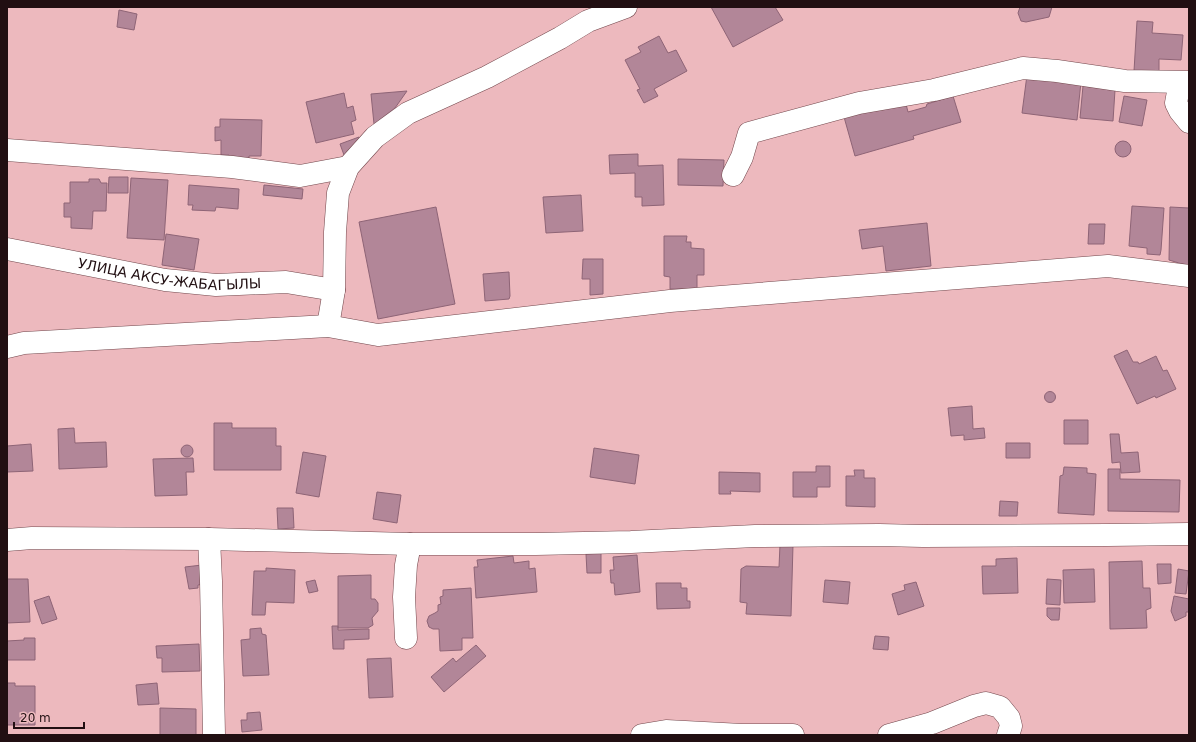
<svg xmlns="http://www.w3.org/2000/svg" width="1196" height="742" font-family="'DejaVu Sans',sans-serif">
	<rect width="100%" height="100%" fill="#edb9be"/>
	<path fill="#b28698" stroke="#8e6476" d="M 711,7 L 775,7 L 783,20 L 733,47 Z
		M 1020,7 L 1052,7 L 1049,17 L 1026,22 L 1021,21 L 1018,13 Z
		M 119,10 L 137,14 L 134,30 L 117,27 Z
		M 1137,21 L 1153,22 L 1152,33 L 1183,35 L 1181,60 L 1159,59 L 1159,72 L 1134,71 Z
		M 659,36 L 668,53 L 676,50 L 687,71 L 654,89 L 658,96 L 644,103 L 637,90 L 640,89 L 625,60 L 641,52 L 638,47 Z
		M 1027,75 L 1081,82 L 1077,120 L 1022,113 Z
		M 1083,86 L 1115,90 L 1113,121 L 1080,118 Z
		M 407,91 L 395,108 L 374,124 L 371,94 Z
		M 344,93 L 347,108 L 353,106 L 356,120 L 351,122 L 354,134 L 316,143 L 306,102 Z
		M 953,96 L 961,122 L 913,136 L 914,139 L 855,156 L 844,117 L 905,100 L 908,112 L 926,107 L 927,104 Z
		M 1124,96 L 1147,100 L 1142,126 L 1119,122 Z
		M 220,119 L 262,120 L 261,156 L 249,156 L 249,159 L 229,159 L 229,155 L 221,155 L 221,140 L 215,141 L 215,127 L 220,127 Z
		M 359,137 L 364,148 L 344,155 L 340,144 Z
		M1115 149a8 8 0 1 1 16 0a8 8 0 1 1-16 0Z
		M 638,154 L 638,166 L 663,165 L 664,205 L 642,206 L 642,197 L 635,197 L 635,173 L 610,174 L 609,155 Z
		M 678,159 L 724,160 L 723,186 L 678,185 Z
		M 109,177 L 128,177 L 128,193 L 108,193 Z
		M 131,178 L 168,180 L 164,240 L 127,238 Z
		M 89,179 L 99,179 L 101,183 L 107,183 L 106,211 L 93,211 L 92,229 L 71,228 L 71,217 L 64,217 L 64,203 L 70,203 L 70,182 L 89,182 Z
		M 189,185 L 239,189 L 238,209 L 216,207 L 215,211 L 192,210 L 193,205 L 188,205 Z
		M 264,185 L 303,189 L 302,199 L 263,195 Z
		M 581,195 L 583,231 L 546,233 L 543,197 Z
		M 1132,206 L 1164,208 L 1161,250 L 1160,255 L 1147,254 L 1147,248 L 1129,246 Z
		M 436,207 L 455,304 L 378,319 L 359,222 Z
		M 1170,207 L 1189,208 L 1189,266 L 1169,260 Z
		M 927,223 L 931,266 L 886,271 L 883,246 L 862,249 L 859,230 Z
		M 1089,224 L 1105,224 L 1104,244 L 1088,244 Z
		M 166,234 L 199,239 L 194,270 L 162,265 Z
		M 664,236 L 687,236 L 686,242 L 691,242 L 691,248 L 704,249 L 704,275 L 697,275 L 697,289 L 670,289 L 670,277 L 664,276 Z
		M 583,259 L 603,259 L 603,294 L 590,295 L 590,279 L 582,279 Z
		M 509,272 L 510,296 L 509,299 L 485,301 L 483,274 Z
		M 1127,350 L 1133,362 L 1138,362 L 1139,364 L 1156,356 L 1163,371 L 1167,370 L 1176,389 L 1156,398 L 1155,396 L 1137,404 L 1114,356 Z
		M1044.5 397a5.5 5.5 0 1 1 11 0a5.5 5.5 0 1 1-11 0Z
		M 972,406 L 973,429 L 984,428 L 985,438 L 964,440 L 964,435 L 951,436 L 948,408 Z
		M 1064,420 L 1088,420 L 1088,444 L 1064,444 Z
		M 214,423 L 232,423 L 232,428 L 276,428 L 276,446 L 281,446 L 281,470 L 214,470 Z
		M 74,428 L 75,443 L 106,442 L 107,467 L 59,469 L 58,429 Z
		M 1110,434 L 1119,434 L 1121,453 L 1138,452 L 1140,472 L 1121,473 L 1120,462 L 1112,463 Z
		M 1006,443 L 1030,443 L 1030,458 L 1006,458 Z
		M 31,444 L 33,471 L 7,472 L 7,446 Z
		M181 451a6 6 0 1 1 12 0a6 6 0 1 1-12 0Z
		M 594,448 L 639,455 L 635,484 L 590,477 Z
		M 303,452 L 326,456 L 319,497 L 296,493 Z
		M 193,458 L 194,472 L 186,472 L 187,495 L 155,496 L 153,459 Z
		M 816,466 L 830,466 L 830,487 L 817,487 L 817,497 L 793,497 L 793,472 L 816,472 Z
		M 1064,467 L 1087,468 L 1087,473 L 1096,474 L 1094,515 L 1058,513 L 1060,476 L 1063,475 Z
		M 1108,469 L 1120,469 L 1120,479 L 1180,480 L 1179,512 L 1108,511 Z
		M 854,470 L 864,470 L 864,478 L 875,478 L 875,507 L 846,506 L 846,476 L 855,476 Z
		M 719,472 L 760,473 L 760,492 L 730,491 L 731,494 L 719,494 Z
		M 377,492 L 401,495 L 397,523 L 373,519 Z
		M 1000,501 L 1018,502 L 1017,516 L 999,516 Z
		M 277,508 L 293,508 L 294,528 L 278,529 Z
		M 780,545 L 793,545 L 791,616 L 746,614 L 747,603 L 740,602 L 741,569 L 746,566 L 779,567 Z
		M 601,553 L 601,573 L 587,573 L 586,554 Z
		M 637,555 L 640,592 L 615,595 L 614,583 L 611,583 L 610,570 L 614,570 L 613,557 Z
		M 513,556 L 514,563 L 529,561 L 529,569 L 535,568 L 537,592 L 476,598 L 474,567 L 478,567 L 477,560 Z
		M 1017,558 L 1018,593 L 983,594 L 982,566 L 996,566 L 996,559 Z
		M 1142,561 L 1143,588 L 1150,588 L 1151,608 L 1146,610 L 1147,628 L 1110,629 L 1109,562 Z
		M 1157,564 L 1171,564 L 1171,583 L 1158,584 Z
		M 202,565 L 204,584 L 198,585 L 198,588 L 189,589 L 185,567 Z
		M 266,568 L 295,570 L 294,603 L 266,602 L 265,615 L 252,615 L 254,571 L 266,571 Z
		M 1094,569 L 1095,602 L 1064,603 L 1063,570 Z
		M 1178,569 L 1189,571 L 1186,594 L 1175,593 Z
		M 371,575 L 371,599 L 375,599 L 378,603 L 378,611 L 372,618 L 373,625 L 368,628 L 338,628 L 338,576 Z
		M 7,579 L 28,579 L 30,622 L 7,623 Z
		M 1047,579 L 1061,580 L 1060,605 L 1046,604 Z
		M 315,580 L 318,591 L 309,593 L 306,582 Z
		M 825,580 L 850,582 L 848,604 L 823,602 Z
		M 916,582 L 924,606 L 898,615 L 892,594 L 905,590 L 904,585 Z
		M 656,583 L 681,583 L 681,588 L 687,588 L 687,601 L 690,601 L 690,608 L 657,609 Z
		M 471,588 L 473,638 L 462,638 L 462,650 L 440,651 L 439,629 L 433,629 L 429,627 L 427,621 L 429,616 L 435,613 L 438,611 L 438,605 L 441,604 L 440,597 L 443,596 L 443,590 Z
		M 49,596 L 57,619 L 42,624 L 34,601 Z
		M 1174,596 L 1189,599 L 1189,612 L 1186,612 L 1186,616 L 1175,621 L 1171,611 Z
		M 1047,608 L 1060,608 L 1059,620 L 1051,620 L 1047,616 Z
		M 332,626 L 338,626 L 338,630 L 369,629 L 369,639 L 344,640 L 344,649 L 333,649 Z
		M 261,628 L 262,634 L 266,635 L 269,675 L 243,676 L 241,640 L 250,639 L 250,629 Z
		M 875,636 L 889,637 L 888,650 L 873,649 Z
		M 24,638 L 35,638 L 35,660 L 7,660 L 7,641 L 24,640 Z
		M 199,644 L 200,671 L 162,672 L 162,658 L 157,658 L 156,646 Z
		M 476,645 L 486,656 L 444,692 L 431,677 L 453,658 L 456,662 Z
		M 391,658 L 393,697 L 369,698 L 367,659 Z
		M 7,683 L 15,683 L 15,686 L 35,686 L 35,725 L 7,725 Z
		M 157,683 L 159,704 L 138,705 L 136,685 Z
		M 160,708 L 196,709 L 196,735 L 160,735 Z
		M 260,712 L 262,730 L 242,732 L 241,720 L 247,720 L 247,713 Z"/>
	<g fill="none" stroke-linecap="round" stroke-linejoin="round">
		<defs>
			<g id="street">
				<path d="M 1189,84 L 1178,92 L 1176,103 L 1180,111 L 1189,122"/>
				<path d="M 7,150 L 232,167 L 300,176 L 348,167"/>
				<path d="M 733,175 L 742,157 L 749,133 L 859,103 L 934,90 L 1023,68 L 1057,71 L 1125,81 L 1189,82"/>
				<path id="s1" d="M 7,249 L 165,280 L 216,285 L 286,282 L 334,290"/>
				<path d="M 328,326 L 334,290 L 335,232 L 338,193 L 348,167 L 375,137 L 408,113 L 487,77 L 560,38 L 588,21 L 626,7"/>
				<path d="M 7,347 L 24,343 L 328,326 L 378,335 L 670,301 L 1108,266 L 1189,276"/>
				<path d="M 209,539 L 211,581 L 214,735"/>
				<path d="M 7,540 L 32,538 L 209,539 L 410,544 L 536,544 L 631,542 L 755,536 L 879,535 L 923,536 L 1108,535 L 1189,534"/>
				<path d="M 406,638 L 404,597 L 406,565 L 410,544"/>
				<path d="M 642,735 L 666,731 L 742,735 L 793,735"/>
				<path d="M 889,735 L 932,723 L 974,706 L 986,703 L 1000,707 L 1009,718 L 1011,726 L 1008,735"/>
			</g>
		</defs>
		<use href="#street" stroke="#72474c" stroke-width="23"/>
		<use href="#street" stroke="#fff" stroke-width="22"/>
	</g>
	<g text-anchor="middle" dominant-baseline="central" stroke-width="3" stroke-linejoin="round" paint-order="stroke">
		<g font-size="14" fill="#210f12" stroke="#edb9be">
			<text stroke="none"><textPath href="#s1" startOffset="165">УЛИЦА АКСУ-ЖАБАГЫЛЫ</textPath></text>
		</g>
	</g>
	<rect width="1196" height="742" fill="none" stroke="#210f12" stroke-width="16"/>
	<path d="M14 722v6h70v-6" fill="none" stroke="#210f12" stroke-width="2"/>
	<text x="20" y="722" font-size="12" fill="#210f12" stroke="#edb9be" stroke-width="3" paint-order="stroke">20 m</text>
</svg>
